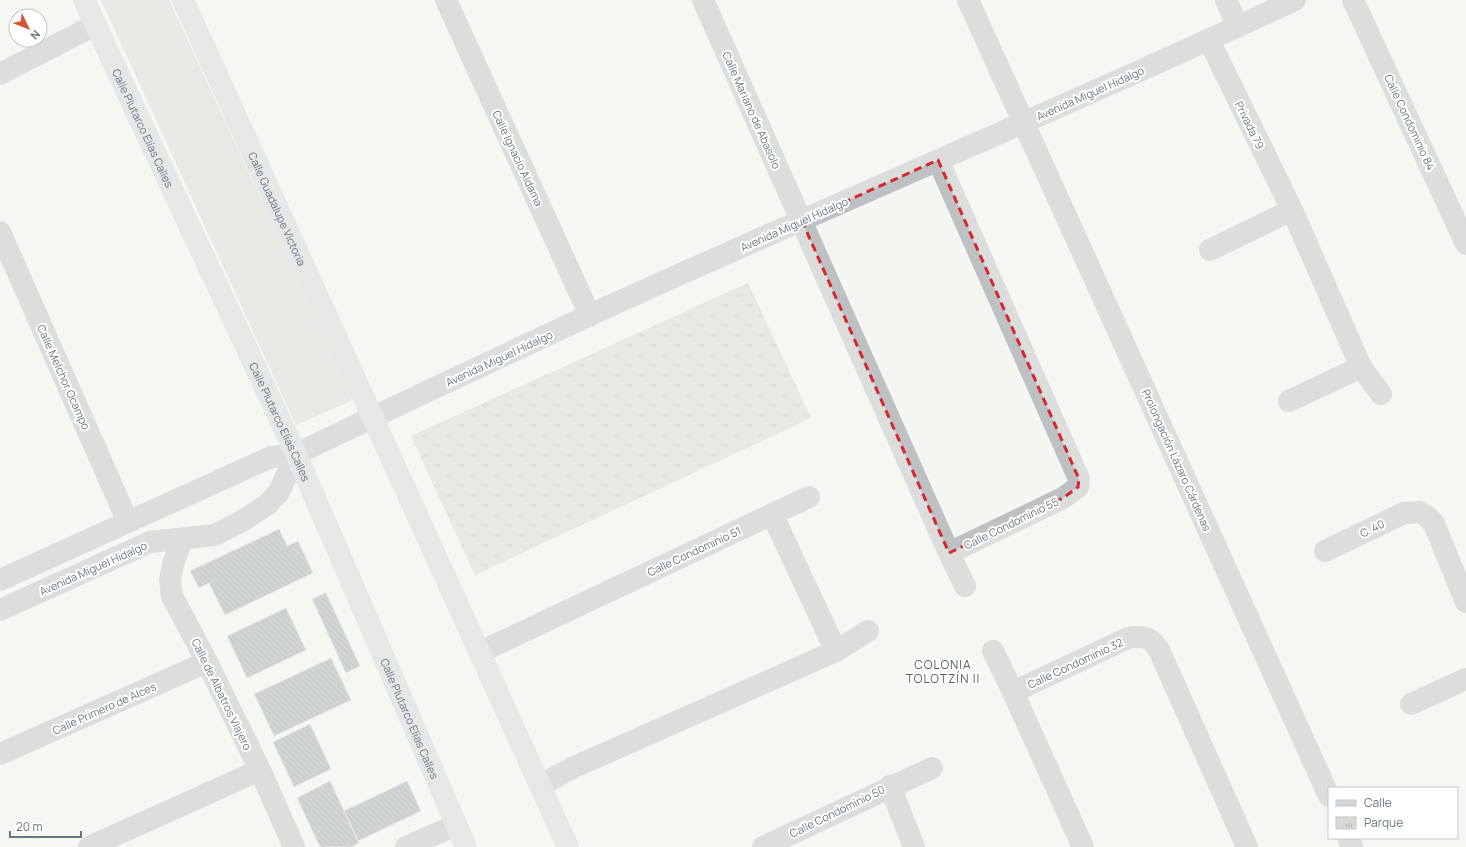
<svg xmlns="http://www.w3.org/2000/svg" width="1466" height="847" font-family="Manrope,sans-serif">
	<defs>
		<pattern id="park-tufts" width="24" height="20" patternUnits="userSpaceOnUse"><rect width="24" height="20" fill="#d5dad2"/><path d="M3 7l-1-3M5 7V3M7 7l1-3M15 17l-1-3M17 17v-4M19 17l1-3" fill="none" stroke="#b1b5b0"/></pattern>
		<pattern id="building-back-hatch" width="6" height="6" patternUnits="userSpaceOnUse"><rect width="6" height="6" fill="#a5acb1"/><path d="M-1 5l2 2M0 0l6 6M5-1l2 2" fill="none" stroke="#8a9195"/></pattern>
	</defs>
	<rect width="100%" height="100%" fill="#f5f5f2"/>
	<path fill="#d5dad2" d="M 101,0 L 169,0 L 352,396 L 351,401 L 296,425 Z"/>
	<path fill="url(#park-tufts)" d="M 748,283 L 811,418 L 475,575 L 411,436 Z"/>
	<path fill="url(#building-back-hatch)" stroke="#d7d7d5" d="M 279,529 L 287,546 L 298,541 L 313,573 L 225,615 L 209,583 L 199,588 L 190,571 Z
		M 326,593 L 360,666 L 346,673 L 312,599 Z
		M 286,608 L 306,650 L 247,678 L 227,636 Z
		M 331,658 L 351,700 L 274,736 L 254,694 Z
		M 310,724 L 331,769 L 294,787 L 273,742 Z
		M 330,781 L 359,843 L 352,847 L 320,847 L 297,798 Z
		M 407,781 L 421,811 L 358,841 L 344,811 Z"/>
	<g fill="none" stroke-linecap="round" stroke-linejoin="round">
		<path stroke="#bdc1c4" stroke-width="22" d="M 446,0 L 590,316
			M 703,0 L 949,553 L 965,586
			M 968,0 L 1329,796
			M 1226,0 L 1238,27
			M 1353,0 L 1466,244
			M 1209,40 L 1292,210 L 1361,367 L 1381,394
			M 0,74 L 95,25
			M 938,160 L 1079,479 L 1078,487 L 1063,498 L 949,553
			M 0,232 L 128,522
			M 1210,250 L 1292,210
			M 1289,401 L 1361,367
			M 772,514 L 836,651
			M 182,539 L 173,564 L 170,580 L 172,596 L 207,662 L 260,770 L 294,847
			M 1325,551 L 1404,513 L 1420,512 L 1428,517 L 1434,524 L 1466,602
			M 0,580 L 271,457 L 296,454 C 394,407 491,361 590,315 C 824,208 1062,109 1295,0
			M 0,610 L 150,542 L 215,535 L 242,521 L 268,504 L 279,492 L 296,454
			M 993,651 L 1013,692 L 1083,847
			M 480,652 L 809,497
			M 1013,692 L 1128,638 C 1144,635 1150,637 1159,650 L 1247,847
			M 1411,704 L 1466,679
			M 0,754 L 207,662
			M 541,785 L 572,768 L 836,651 L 868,631
			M 890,786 L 914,847
			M 1348,838 L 1352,847
			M 89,847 L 260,770
			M 406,847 L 456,825
			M 763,847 L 932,768"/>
		<g stroke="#d2d6d9" stroke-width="22">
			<path id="s1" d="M 84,0 L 296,454 L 466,847"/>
			<path id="s2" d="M 183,0 L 568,847"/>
		</g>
	</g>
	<path d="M0 0H1466V847H0ZM 938,160 L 1079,479 L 1078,487 L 1063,498 L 949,553 L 802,221 Z" fill="#f5f5f2" fill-opacity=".55" fill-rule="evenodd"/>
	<path fill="none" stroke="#d62828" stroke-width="3" stroke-dasharray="8 5" stroke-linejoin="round" d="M 938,160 L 1079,479 L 1078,487 L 1063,498 L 949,553 L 802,221 Z"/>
	<g text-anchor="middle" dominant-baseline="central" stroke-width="4" stroke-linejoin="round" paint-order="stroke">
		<g font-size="11" fill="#677681" stroke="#fff">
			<text transform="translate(1090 93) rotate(-24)">Avenida Miguel Hidalgo</text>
			<text transform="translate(752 110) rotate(66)">Calle Mariano de Abasolo</text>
			<text transform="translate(1410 122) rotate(65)">Calle Condominio 84</text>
			<text transform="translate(1250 125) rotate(64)">Privada 79</text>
			<text stroke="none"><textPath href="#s1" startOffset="141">Calle Plutarco Elías Calles</textPath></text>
			<text transform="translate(518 158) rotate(65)">Calle Ignacio Aldama</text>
			<text stroke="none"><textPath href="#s2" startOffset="229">Calle Guadalupe Victoria</textPath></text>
			<text transform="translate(794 224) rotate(-24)">Avenida Miguel Hidalgo</text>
			<text transform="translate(499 358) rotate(-25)">Avenida Miguel Hidalgo</text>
			<text transform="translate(64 377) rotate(66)">Calle Melchor Ocampo</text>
			<text stroke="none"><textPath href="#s1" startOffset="465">Calle Plutarco Elías Calles</textPath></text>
			<text transform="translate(1177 460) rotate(66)">Prolongación Lázaro Cárdenas</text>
			<text transform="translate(1011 523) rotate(-26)">Calle Condominio 55</text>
			<text transform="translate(1372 528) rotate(-26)">C. 40</text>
			<text transform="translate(694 551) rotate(-25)">Calle Condominio 51</text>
			<text transform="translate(93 568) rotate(-24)">Avenida Miguel Hidalgo</text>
			<text transform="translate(1075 663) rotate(-25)">Calle Condominio 32</text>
			<text transform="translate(222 694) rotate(64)">Calle de Albatros Viajero</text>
			<text transform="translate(104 708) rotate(-24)">Calle Primero de Alces</text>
			<text stroke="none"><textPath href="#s1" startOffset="789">Calle Plutarco Elías Calles</textPath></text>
			<text transform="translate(837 811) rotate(-26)">Calle Condominio 50</text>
		</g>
		<g font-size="12" letter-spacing="1" fill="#545f66" stroke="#fff">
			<text x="943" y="664">COLONIA<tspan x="943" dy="14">TOLOTZÍN II</tspan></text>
		</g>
	</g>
	<rect x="1328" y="787" width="130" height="52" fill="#ffffff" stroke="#c2c8cd"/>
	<rect x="1336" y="800" width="20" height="6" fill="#d2d6d9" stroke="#c2c8cd"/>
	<text x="1364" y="807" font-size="12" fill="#677681">Calle</text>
	<rect x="1336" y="817" width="20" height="12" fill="url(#park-tufts)" stroke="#c2c8cd"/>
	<text x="1364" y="827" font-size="12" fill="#677681">Parque</text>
	<g transform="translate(28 28) rotate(133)"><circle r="19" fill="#ffffff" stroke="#c2c8cd"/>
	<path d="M0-3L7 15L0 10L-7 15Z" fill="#d35635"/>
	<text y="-6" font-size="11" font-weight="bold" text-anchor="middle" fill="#677681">N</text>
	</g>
	<path d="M10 831v6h71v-6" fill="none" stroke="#677681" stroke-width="2"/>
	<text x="16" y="831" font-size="12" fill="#677681" stroke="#ffffff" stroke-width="3" paint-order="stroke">20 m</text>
</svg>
